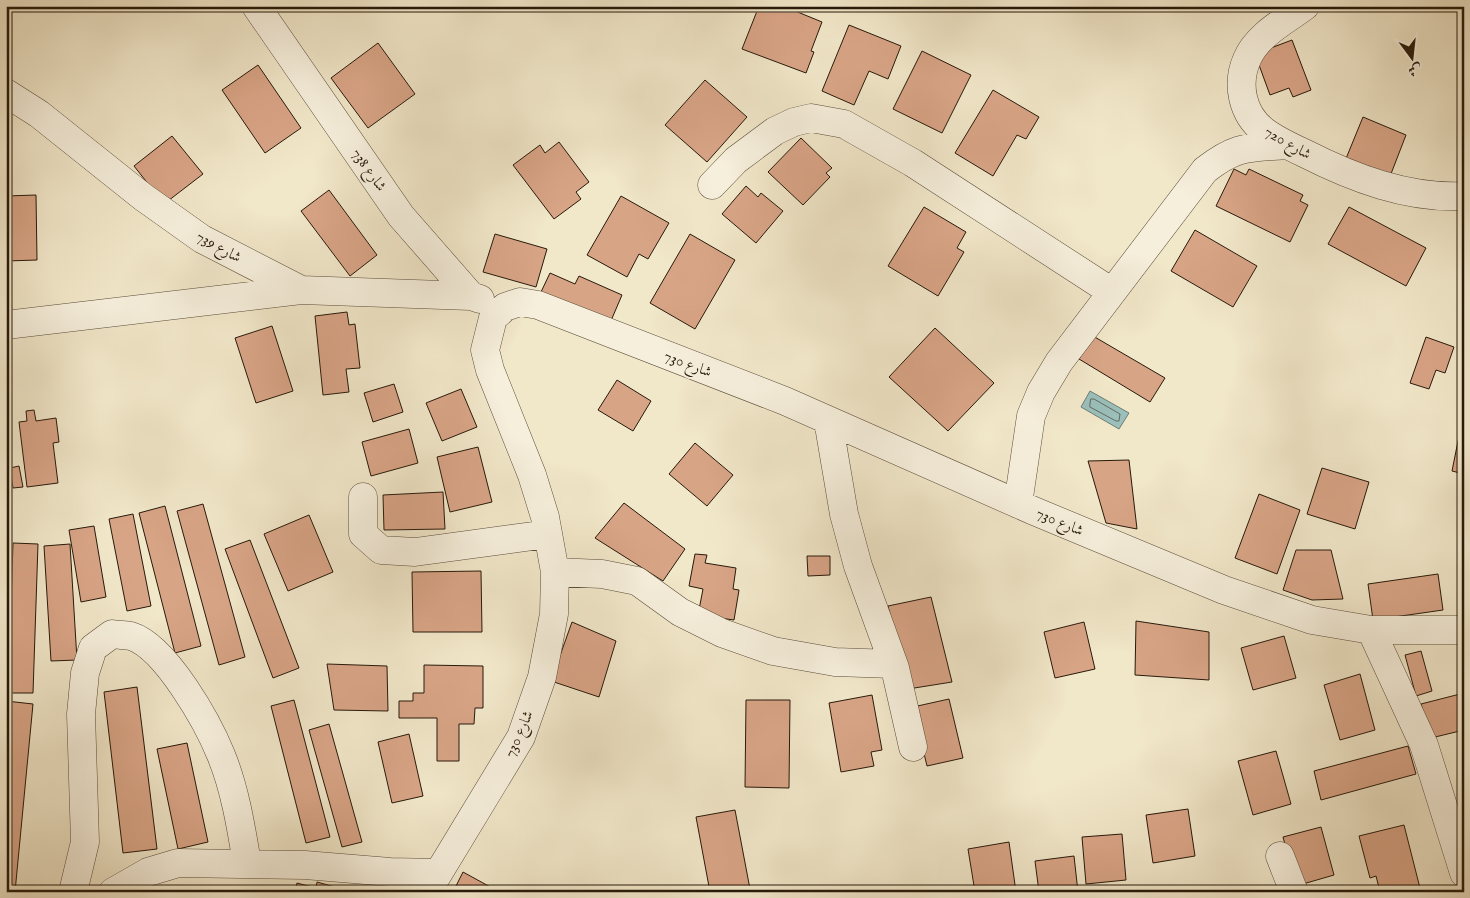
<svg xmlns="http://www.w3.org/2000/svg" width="1470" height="898" font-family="'IM FELL English',Amiri,serif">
	<rect width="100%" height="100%" fill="#f1e7c9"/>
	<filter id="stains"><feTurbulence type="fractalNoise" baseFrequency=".004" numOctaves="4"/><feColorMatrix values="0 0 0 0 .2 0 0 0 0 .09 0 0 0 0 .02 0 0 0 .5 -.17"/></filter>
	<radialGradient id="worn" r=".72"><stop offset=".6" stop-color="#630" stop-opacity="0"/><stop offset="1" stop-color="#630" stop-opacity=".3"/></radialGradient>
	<path fill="#9bbfbb" stroke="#6d7d74" d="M 1090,391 L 1129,413 L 1119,429 L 1081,407 Z"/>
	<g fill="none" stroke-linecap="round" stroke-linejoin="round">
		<path stroke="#616c62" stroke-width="1" d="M 1091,399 L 1094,399 L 1120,414 L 1119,421 L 1116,421 L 1090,407 Z"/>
	</g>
	<path fill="#d8a486" stroke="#27190a" d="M 759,6 L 783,6 L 822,22 L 811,51 L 814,52 L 806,73 L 742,49 Z
		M 849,25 L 901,46 L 888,79 L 869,71 L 854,105 L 822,91 Z
		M 1292,40 L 1311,90 L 1293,97 L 1289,88 L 1270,95 L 1255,54 Z
		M 378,43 L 415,94 L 368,128 L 331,78 Z
		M 922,51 L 971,75 L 942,133 L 893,109 Z
		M 258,65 L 301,128 L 265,153 L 222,90 Z
		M 705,80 L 747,117 L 707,162 L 665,125 Z
		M 993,90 L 1039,117 L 1026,139 L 1017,135 L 993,176 L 955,153 Z
		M 1363,117 L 1406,135 L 1389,179 L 1345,161 Z
		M 172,136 L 203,174 L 164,204 L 134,166 Z
		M 801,138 L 832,168 L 826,173 L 830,177 L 803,205 L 768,172 Z
		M 559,142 L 589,182 L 576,192 L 581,199 L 554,219 L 513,165 L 540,145 L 545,153 Z
		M 1234,169 L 1246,175 L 1249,169 L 1303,195 L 1300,201 L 1308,205 L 1290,242 L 1216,206 Z
		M 746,186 L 758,197 L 761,193 L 783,211 L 756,243 L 722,214 Z
		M 329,190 L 377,255 L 350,276 L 301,211 Z
		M 36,195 L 37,260 L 6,261 L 6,196 Z
		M 621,196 L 669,223 L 648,259 L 639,254 L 627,277 L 587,255 Z
		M 924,207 L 966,232 L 957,248 L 964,252 L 938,296 L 888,266 Z
		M 1349,207 L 1426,248 L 1406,286 L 1328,244 Z
		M 1195,230 L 1257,266 L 1233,307 L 1171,271 Z
		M 495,234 L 547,249 L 536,287 L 483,272 Z
		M 690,234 L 735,260 L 695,329 L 650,303 Z
		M 550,273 L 575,284 L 579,276 L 622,295 L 610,323 L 541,292 Z
		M 347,312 L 349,325 L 355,324 L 360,368 L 346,369 L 349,392 L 323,395 L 315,316 Z
		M 272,326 L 293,391 L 256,403 L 235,338 Z
		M 935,328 L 994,383 L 948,431 L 889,377 Z
		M 1093,336 L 1165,378 L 1150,402 L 1079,359 Z
		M 1426,337 L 1454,347 L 1445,373 L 1436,370 L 1429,389 L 1410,383 Z
		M 617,380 L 651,401 L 633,431 L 598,410 Z
		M 394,384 L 403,412 L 373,422 L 364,393 Z
		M 461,389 L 477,427 L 442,441 L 426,403 Z
		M 34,410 L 36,421 L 56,418 L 59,442 L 53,443 L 58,483 L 27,487 L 19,422 L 27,421 L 26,411 Z
		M 1461,426 L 1464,427 L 1464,474 L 1452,471 Z
		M 409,429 L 418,463 L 371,476 L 362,442 Z
		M 695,443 L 733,475 L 707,506 L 669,474 Z
		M 478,447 L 492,502 L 450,512 L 437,457 Z
		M 1129,460 L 1137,529 L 1106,523 L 1088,461 Z
		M 19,466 L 23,487 L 13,488 L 10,468 Z
		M 1322,468 L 1369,482 L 1355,529 L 1307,514 Z
		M 443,492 L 445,529 L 384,530 L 383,495 Z
		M 1259,494 L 1300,510 L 1277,574 L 1235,558 Z
		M 624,503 L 685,549 L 663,581 L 595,538 Z
		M 203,504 L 245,657 L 219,665 L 177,511 Z
		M 165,506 L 201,646 L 175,653 L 139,513 Z
		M 133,514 L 151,606 L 127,611 L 109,519 Z
		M 309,515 L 333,572 L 288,591 L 264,534 Z
		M 94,526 L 106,597 L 81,602 L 69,530 Z
		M 250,540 L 299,668 L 273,678 L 225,549 Z
		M 13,543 L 38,544 L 33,693 L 8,693 Z
		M 70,544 L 77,660 L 51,661 L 44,546 Z
		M 1296,550 L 1331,550 L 1343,599 L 1312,600 L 1283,590 Z
		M 695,554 L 707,555 L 705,563 L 736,568 L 733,589 L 739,590 L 734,620 L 698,615 L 703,589 L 689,586 Z
		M 807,556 L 830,556 L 830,575 L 808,576 Z
		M 481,571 L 482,632 L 413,632 L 412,572 Z
		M 1438,574 L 1443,610 L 1373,620 L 1368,584 Z
		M 931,597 L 952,682 L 908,689 L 888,606 Z
		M 1136,621 L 1209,632 L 1209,680 L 1135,675 Z
		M 572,622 L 616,641 L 599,697 L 551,681 Z
		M 1084,622 L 1095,669 L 1055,678 L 1044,632 Z
		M 1284,636 L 1296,678 L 1253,690 L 1241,648 Z
		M 1421,651 L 1432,691 L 1416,696 L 1405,655 Z
		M 327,664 L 387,666 L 388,711 L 334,710 Z
		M 424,665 L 483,666 L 483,708 L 475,708 L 474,724 L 459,724 L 459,761 L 437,761 L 437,718 L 399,718 L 399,701 L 413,701 L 413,693 L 424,693 Z
		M 1360,674 L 1375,730 L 1340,740 L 1324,685 Z
		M 137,687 L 157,849 L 123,853 L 104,692 Z
		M 1464,693 L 1464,730 L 1431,738 L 1421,704 Z
		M 872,695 L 882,750 L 871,752 L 874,766 L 841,772 L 829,703 Z
		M 949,699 L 963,758 L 927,766 L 913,707 Z
		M 294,700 L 330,837 L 306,843 L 271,706 Z
		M 746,700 L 790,700 L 789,788 L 745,787 Z
		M 6,701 L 33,704 L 15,892 L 6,892 Z
		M 329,724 L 362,842 L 342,847 L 309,730 Z
		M 409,734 L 423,796 L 392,803 L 378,742 Z
		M 187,743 L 208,842 L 178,849 L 157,749 Z
		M 1408,746 L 1416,774 L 1321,800 L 1314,771 Z
		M 1276,751 L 1291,804 L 1253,815 L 1238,761 Z
		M 1464,803 L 1464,820 L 1459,804 Z
		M 1188,809 L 1195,856 L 1153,863 L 1146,815 Z
		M 735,810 L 750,889 L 734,892 L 710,892 L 696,817 Z
		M 1404,825 L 1421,892 L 1380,892 L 1376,876 L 1370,878 L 1359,836 Z
		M 1321,827 L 1334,875 L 1296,886 L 1283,837 Z
		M 1122,834 L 1126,880 L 1086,884 L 1082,837 Z
		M 1009,842 L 1016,892 L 975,892 L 968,849 Z
		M 1074,856 L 1078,892 L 1039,892 L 1035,861 Z
		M 463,872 L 494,889 L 492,892 L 453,892 Z
		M 317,882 L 353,892 L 294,892 L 297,883 L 316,888 Z"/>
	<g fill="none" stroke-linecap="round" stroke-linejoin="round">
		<defs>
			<path id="minor" d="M 256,6 L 401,216 L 471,296 L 480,299
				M 1305,6 C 1285,21 1257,35 1247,59 C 1236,84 1242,114 1264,131 C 1276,140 1291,147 1304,153 C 1353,178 1408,199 1464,196
				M 6,93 L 39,114 L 143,197 L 202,239 L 301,290 L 471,296
				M 712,185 L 736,160 L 775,131 L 794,122 L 811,118 L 844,124 L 913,163 L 1112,292
				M 6,325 L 301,290
				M 828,420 L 844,514 L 858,566 L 895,668 L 913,747
				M 363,497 L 363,534 L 381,550 L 415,552 L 548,534
				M 1018,504 L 1031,416 L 1041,392 L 1059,362 L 1205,170 C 1237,145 1248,148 1287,145
				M 555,572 L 602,574 L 637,581 L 680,612 L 722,633 L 773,651 L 835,662 L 893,664
				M 1371,630 L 1424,745 L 1464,873
				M 1280,856 L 1294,892
				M 73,892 L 85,842 L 81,714 L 85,673 L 93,648 L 112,634 C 118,635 125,635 131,636 C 166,647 208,723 221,755 C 235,789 241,827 247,863
				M 113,892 L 148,872 L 178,863 L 305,865 L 390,872 L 438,873
				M 427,892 L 521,737 L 542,677 L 554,614 L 555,572 L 545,517 L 532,475 L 490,370 L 485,350 L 493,318 L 505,307 L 520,302 L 538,305 L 785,401 L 1034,511 L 1224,590 L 1312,620 L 1371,630 L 1464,630"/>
		</defs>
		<use href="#minor" stroke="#5a4c3a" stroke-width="29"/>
		<use href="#minor" stroke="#f6efdc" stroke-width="28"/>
	</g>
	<g text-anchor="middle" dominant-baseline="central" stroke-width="4" stroke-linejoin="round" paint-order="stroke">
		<g font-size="15" fill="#27190a" stroke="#f6efdc">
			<text transform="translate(1288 143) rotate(30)">شارع 720</text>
			<text transform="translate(369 170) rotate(55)">شارع 738</text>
			<text transform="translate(219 247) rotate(29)">شارع 739</text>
			<text transform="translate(688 364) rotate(21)">شارع 730</text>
			<text transform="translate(1060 522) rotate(23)">شارع 730</text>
			<text transform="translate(519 734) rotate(-66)">شارع 730</text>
		</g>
	</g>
	<rect width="1470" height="898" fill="none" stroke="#f1e7c9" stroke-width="25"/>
	<rect x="8" y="8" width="1455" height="883" fill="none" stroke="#27190a" stroke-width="2.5"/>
	<rect x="12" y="12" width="1445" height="873" fill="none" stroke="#27190a"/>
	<g transform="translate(1412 58) rotate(165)" stroke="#f6efdc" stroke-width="4" paint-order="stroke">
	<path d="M0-4L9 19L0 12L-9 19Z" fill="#27190a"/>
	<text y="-8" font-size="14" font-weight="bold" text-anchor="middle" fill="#27190a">ش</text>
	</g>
	<rect width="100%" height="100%" filter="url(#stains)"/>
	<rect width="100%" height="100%" fill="url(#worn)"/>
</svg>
